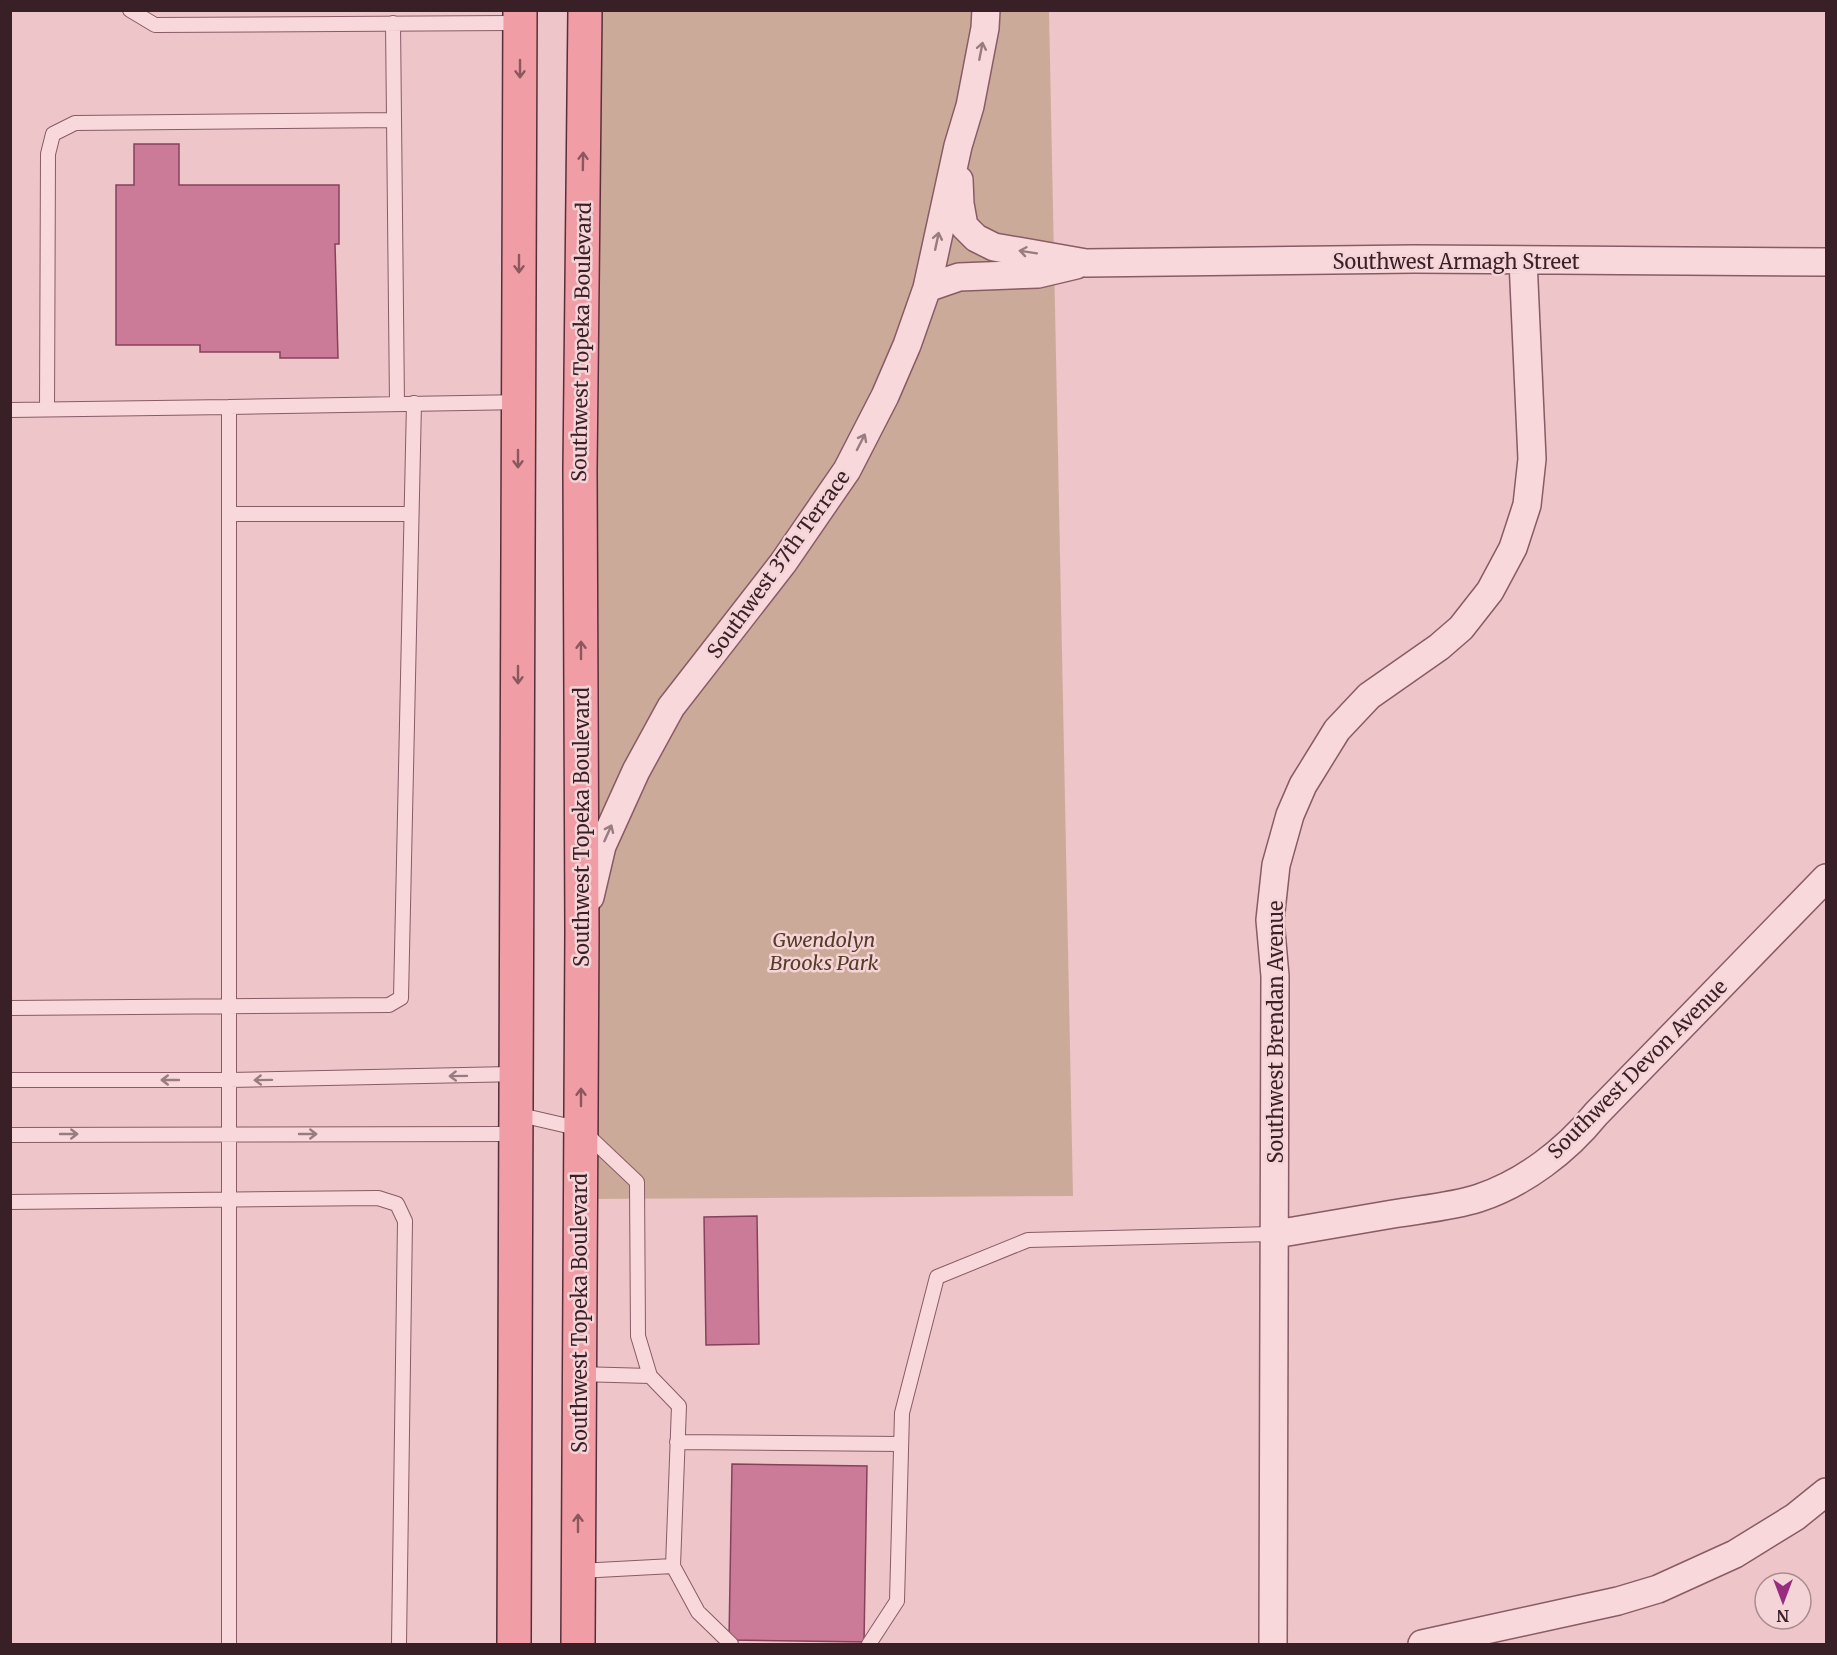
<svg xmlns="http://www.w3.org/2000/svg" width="1837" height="1655" font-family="Merriweather,serif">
	<rect width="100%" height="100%" fill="#eec5c8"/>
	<path fill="#ca9" d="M 585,11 L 1049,11 L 1073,1196 L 580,1199 Z"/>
	<path fill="#cb7b98" stroke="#87415c" stroke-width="1.5" d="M 134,144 L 179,144 L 179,185 L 339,185 L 339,244 L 335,244 L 338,358 L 280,358 L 280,352 L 200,352 L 200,345 L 116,345 L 116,185 L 134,185 Z
		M 757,1216 L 759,1344 L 706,1345 L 704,1217 Z
		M 732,1464 L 867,1466 L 864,1642 L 729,1640 Z"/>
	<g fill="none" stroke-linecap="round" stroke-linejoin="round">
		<defs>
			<path id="service" d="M 130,10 L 155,25 L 520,23
				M 393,23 L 397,404
				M 47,409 L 48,154 L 53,134 L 75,123 L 394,120
				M 10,410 L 229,407
				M 229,514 L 411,514
				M 10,1008 L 389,1005 L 401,998 L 414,403
				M 10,1080 L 229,1080 L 516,1074
				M 516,1114 L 581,1129 L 637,1182 L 638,1336 L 650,1376
				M 10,1135 L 516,1134
				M 10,1202 L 378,1198 L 397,1204 L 405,1221 L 399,1644
				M 578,1374 L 650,1376 L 679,1406 L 673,1566
				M 677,1442 L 901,1444
				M 579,1571 L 673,1566 L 698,1612 L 731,1644
				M 229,1644 L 229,407 L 519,402
				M 869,1644 L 897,1601 L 902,1413 L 937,1277 L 1028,1240 L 1276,1234"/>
			<path id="minor" d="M 959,180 L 960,204 L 964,226 L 976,238 L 994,247 L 1086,263 L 1414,259 L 1826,262
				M 927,288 L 959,277 L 1038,274 L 1076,265
				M 590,897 L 602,846 L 636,771 L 671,707 L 783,563 L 847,470 L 885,396 L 907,345 L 927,288 L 958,146 L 970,106 L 985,28 L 986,10
				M 1276,1234 C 1315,1227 1354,1221 1393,1214 C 1422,1209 1451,1207 1479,1198 C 1524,1183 1566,1151 1596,1114 L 1826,878
				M 1273,1644 L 1275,976 L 1270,920 L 1276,865 L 1290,815 L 1303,785 L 1337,730 L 1369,696 L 1439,647 L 1461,628 L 1490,591 L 1513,548 L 1527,505 L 1532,459 L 1523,260
				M 1422,1644 L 1618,1601 L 1658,1589 L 1735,1554 L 1795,1517 L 1826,1492"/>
			<path id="primary" d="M 514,1644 L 520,10
				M 578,1644 L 582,930 L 580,470 L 585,10"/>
		</defs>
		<use href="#service" stroke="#885b66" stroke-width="16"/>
		<use href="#minor" stroke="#885b66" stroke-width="30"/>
		<use href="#primary" stroke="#562f3b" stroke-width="36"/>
		<use href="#service" stroke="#f8d8db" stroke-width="14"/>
		<use href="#minor" stroke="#f8d8db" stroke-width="27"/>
		<use href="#primary" stroke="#f09da5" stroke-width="33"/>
	</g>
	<defs><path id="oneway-shaft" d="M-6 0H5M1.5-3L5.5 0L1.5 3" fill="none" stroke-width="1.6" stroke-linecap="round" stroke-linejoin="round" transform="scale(1.5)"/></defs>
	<g stroke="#987c80">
		<use href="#oneway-shaft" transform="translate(981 51) rotate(-79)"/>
		<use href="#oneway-shaft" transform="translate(937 241) rotate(-78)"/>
		<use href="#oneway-shaft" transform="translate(1028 252) rotate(-171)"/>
		<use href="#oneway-shaft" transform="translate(861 442) rotate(-63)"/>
		<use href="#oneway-shaft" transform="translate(608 833) rotate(-66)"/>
		<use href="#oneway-shaft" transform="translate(458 1076) rotate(179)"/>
		<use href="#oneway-shaft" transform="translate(170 1080) rotate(180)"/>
		<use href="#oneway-shaft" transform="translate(263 1080) rotate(179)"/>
		<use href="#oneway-shaft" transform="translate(69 1134)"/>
		<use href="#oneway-shaft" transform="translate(308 1134)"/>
	</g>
	<g stroke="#8b585f">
		<use href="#oneway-shaft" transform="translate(520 69) rotate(90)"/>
		<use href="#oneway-shaft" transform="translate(583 161) rotate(-89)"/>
		<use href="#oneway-shaft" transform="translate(519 264) rotate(90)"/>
		<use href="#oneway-shaft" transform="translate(518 459) rotate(90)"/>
		<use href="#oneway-shaft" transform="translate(581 650) rotate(-90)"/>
		<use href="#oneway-shaft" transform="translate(518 675) rotate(90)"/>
		<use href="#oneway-shaft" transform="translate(581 1097) rotate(-90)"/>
		<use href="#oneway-shaft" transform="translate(578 1523) rotate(-90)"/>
	</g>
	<g text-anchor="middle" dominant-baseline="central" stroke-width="5" stroke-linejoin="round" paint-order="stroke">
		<g font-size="20" fill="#391f26" stroke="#f5d4d7">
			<text x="1456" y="261">Southwest Armagh Street</text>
			<text transform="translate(581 342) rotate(-89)">Southwest Topeka Boulevard</text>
			<text transform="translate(778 564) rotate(-54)">Southwest 37th Terrace</text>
			<text transform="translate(581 827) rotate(-90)">Southwest Topeka Boulevard</text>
			<text transform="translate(1275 1032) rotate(-90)">Southwest Brendan Avenue</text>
			<text transform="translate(1637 1069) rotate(-45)">Southwest Devon Avenue</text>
			<text transform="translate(579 1313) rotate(-90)">Southwest Topeka Boulevard</text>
		</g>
		<g font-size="20" font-style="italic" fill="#553c26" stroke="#f5d4d7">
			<text x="824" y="939">Gwendolyn<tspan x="824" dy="23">Brooks Park</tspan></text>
		</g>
	</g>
	<rect width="1837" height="1655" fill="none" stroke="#391f26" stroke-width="24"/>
	<g transform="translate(1783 1601) rotate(180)"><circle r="28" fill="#f5d4d7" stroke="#aa8c90" stroke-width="1.5"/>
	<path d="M0-4.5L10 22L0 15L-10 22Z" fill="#972c80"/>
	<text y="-9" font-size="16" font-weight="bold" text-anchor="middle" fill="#391f26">N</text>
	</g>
</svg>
